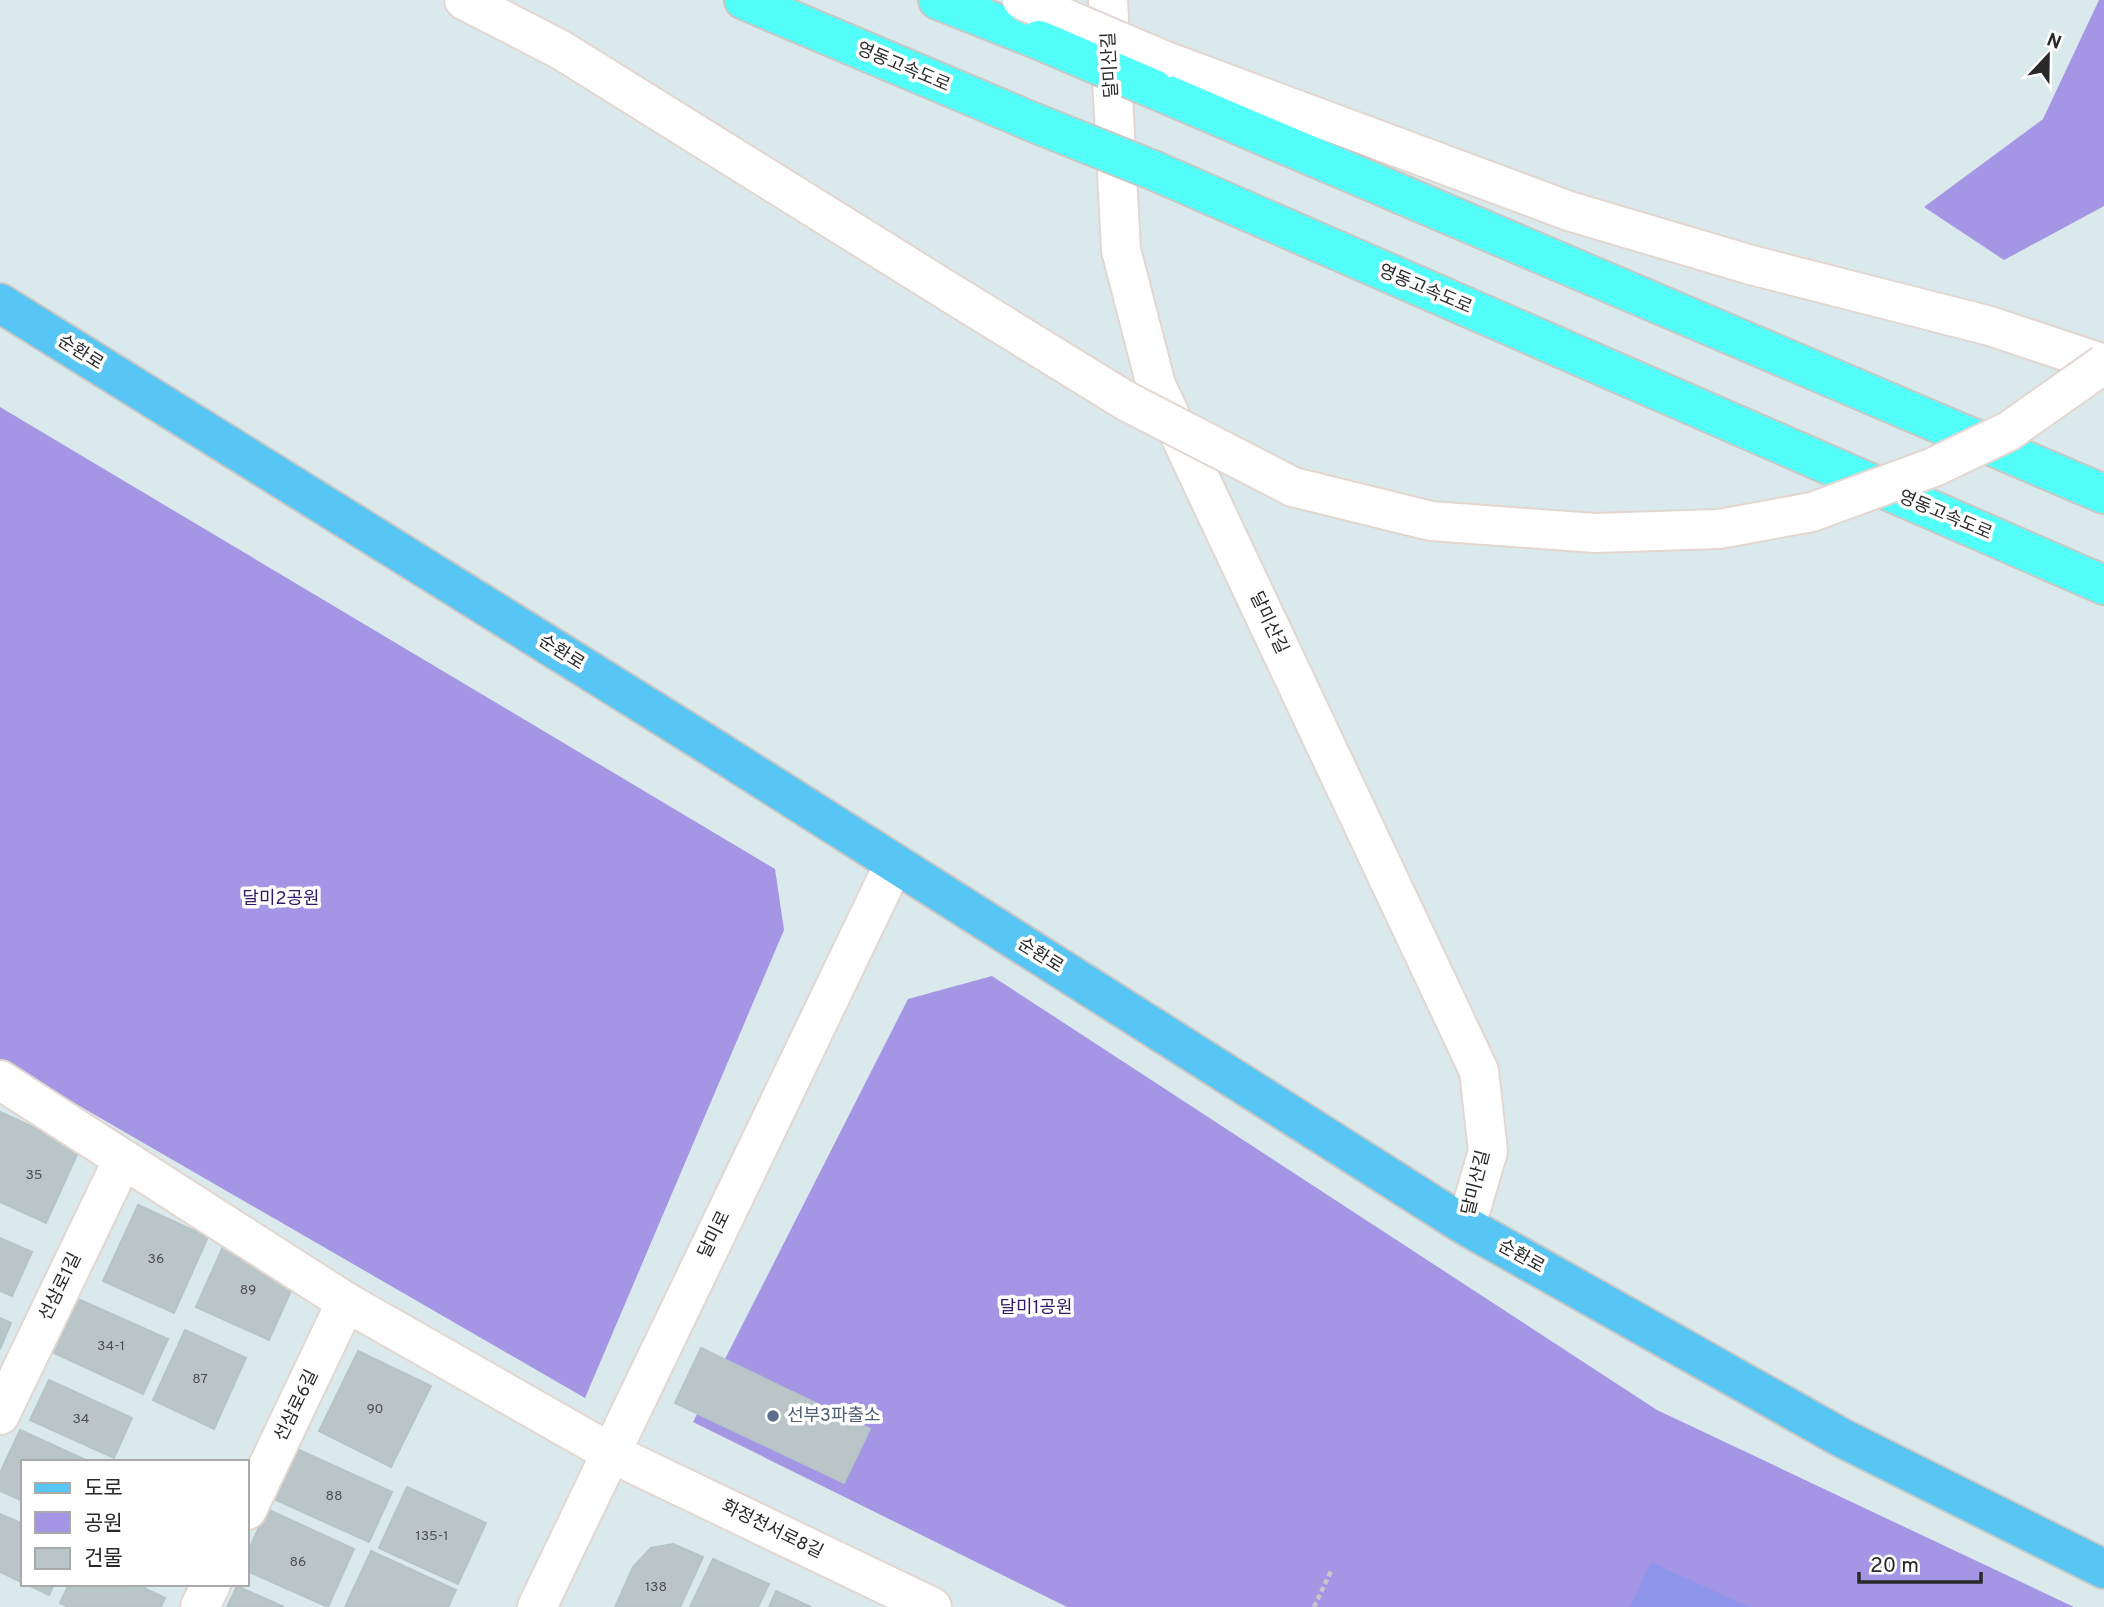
<svg xmlns="http://www.w3.org/2000/svg" width="2104" height="1607" font-family="Overpass,'Noto Sans KR',sans-serif">
	<rect width="100%" height="100%" fill="#daeaec"/>
	<path fill="#a495e5" d="M 2099,0 L 2104,0 L 2104,206 L 2004,260 L 1924,207 L 2043,119 Z
		M 0,407 L 775,869 L 784,930 L 585,1398 L 0,1060 Z
		M 992,976 L 1657,1410 L 2074,1607 L 1067,1607 L 693,1422 L 908,999 Z"/>
	<path fill="#9095ec" d="M 1651,1562 L 1749,1607 L 1630,1607 Z"/>
	<path fill="#bac5c7" stroke="#b4c4c7" stroke-width="2" d="M 0,1112 L 80,1148 L 46,1223 L 0,1202 Z
		M 138,1205 L 208,1237 L 174,1313 L 103,1281 Z
		M 0,1238 L 32,1252 L 12,1296 L 0,1291 Z
		M 226,1240 L 299,1273 L 269,1340 L 196,1307 Z
		M 78,1299 L 168,1339 L 143,1394 L 54,1353 Z
		M 0,1318 L 11,1323 L 0,1349 Z
		M 185,1330 L 246,1358 L 214,1429 L 153,1400 Z
		M 701,1348 L 870,1429 L 844,1483 L 675,1403 Z
		M 358,1351 L 431,1386 L 391,1467 L 319,1431 Z
		M 49,1380 L 132,1418 L 114,1458 L 30,1420 Z
		M 20,1430 L 90,1462 L 23,1462 L 23,1501 L 0,1491 L 0,1473 Z
		M 299,1450 L 392,1492 L 369,1542 L 276,1500 Z
		M 407,1487 L 486,1523 L 458,1584 L 379,1548 Z
		M 267,1509 L 354,1549 L 328,1607 L 247,1571 L 247,1554 Z
		M 0,1514 L 23,1524 L 23,1583 L 0,1572 Z
		M 673,1544 L 703,1557 L 680,1607 L 615,1607 L 633,1567 L 651,1548 Z
		M 371,1551 L 456,1590 L 448,1607 L 345,1607 Z
		M 713,1559 L 769,1584 L 758,1607 L 690,1607 Z
		M 26,1584 L 54,1584 L 49,1595 Z
		M 69,1584 L 136,1584 L 165,1598 L 161,1607 L 68,1607 L 60,1603 Z
		M 237,1586 L 284,1607 L 227,1607 Z
		M 776,1591 L 811,1607 L 769,1607 Z"/>
	<g fill="none" stroke-linecap="round" stroke-linejoin="round">
		<defs>
			<path id="minor" d="M 464,0 L 561,50 L 954,295
				M 1108,0 L 1121,250 L 1156,385 L 1479,1071 L 1488,1151 L 1466,1226
				M 1163,60 L 1569,211 L 1751,265 L 1990,326 L 2104,364
				M 0,1080 L 346,1302 L 611,1453 L 932,1607
				M 0,1415 L 123,1159
				M 247,1510 L 346,1302
				M 200,1607 L 211,1584
				M 537,1607 L 894,864"/>
			<path id="major" d="M 0,303 L 707,744 L 1466,1226 L 1842,1438 L 2104,1569"/>
			<path id="highway" d="M 744,0 L 1035,123
				M 938,0 L 1039,40
				M 1154,89 L 2104,494
				M 1155,171 L 2104,585"/>
		</defs>
		<use href="#minor" stroke="#e3d6d0" stroke-width="42"/>
		<use href="#major" stroke="#c7c7c7" stroke-width="42"/>
		<use href="#highway" stroke="#c7c7c7" stroke-width="42"/>
		<path stroke="#c7c7c7" stroke-width="4.5" stroke-dasharray="5 3.5" stroke-linecap="butt" d="M 1314,1607 L 1332,1569"/>
		<use href="#minor" stroke="#fff" stroke-width="38"/>
		<use href="#major" stroke="#57c6f4" stroke-width="38"/>
		<use href="#highway" stroke="#52fff8" stroke-width="38"/>
		<defs>
			<path id="minor-bridge" d="M 1022,0 L 1163,60
				M 954,295 L 1126,401 L 1293,487 L 1431,521 L 1595,533 L 1719,529 L 1812,512 L 1934,467 L 2009,431 L 2104,364"/>
			<path id="highway-bridge" d="M 1039,40 L 1154,89
				M 1035,123 L 1155,171"/>
		</defs>
		<use href="#minor-bridge" stroke="#e3d6d0" stroke-width="42" stroke-linecap="butt"/>
		<use href="#highway-bridge" stroke="#c7c7c7" stroke-width="42" stroke-linecap="butt"/>
		<use href="#minor-bridge" stroke="#fff" stroke-width="38"/>
		<use href="#highway-bridge" stroke="#52fff8" stroke-width="38"/>
	</g>
	<circle fill="#5c6f8a" stroke="#fff" stroke-width="2.5" cx="773" cy="1416" r="7"/>
	<g text-anchor="middle" dominant-baseline="central" stroke-width="7" stroke-linejoin="round" paint-order="stroke">
		<g font-size="14" fill="#4d5050">
			<text x="34" y="1175">35</text>
			<text x="156" y="1259">36</text>
			<text x="248" y="1290">89</text>
			<text x="111" y="1346">34-1</text>
			<text x="200" y="1379">87</text>
			<text x="375" y="1409">90</text>
			<text x="81" y="1419">34</text>
			<text x="334" y="1496">88</text>
			<text x="432" y="1536">135-1</text>
			<text x="298" y="1562">86</text>
			<text x="656" y="1587">138</text>
		</g>
		<g font-size="18" fill="#292929" stroke="#fff">
			<text transform="translate(1111 65) rotate(-93)">달미산길</text>
			<text transform="translate(903 68) rotate(23)">영동고속도로</text>
			<text transform="translate(1425 290) rotate(23)">영동고속도로</text>
			<text transform="translate(80 353) rotate(32)">순환로</text>
			<text transform="translate(1945 516) rotate(23)">영동고속도로</text>
			<text transform="translate(1268 623) rotate(65)">달미산길</text>
			<text transform="translate(561 653) rotate(32)">순환로</text>
			<text transform="translate(1040 956) rotate(32)">순환로</text>
			<text transform="translate(1477 1183) rotate(-76)">달미산길</text>
			<text transform="translate(715 1235) rotate(-64)">달미로</text>
			<text transform="translate(1521 1257) rotate(29)">순환로</text>
			<text transform="translate(61 1287) rotate(-64)">선삼로1길</text>
			<text transform="translate(297 1406) rotate(-64)">선삼로6길</text>
			<text transform="translate(772 1530) rotate(26)">화정천서로8길</text>
		</g>
		<g font-size="18" fill="#311868" stroke="#fff">
			<text x="281" y="899">달미2공원</text>
			<text x="1036" y="1308">달미1공원</text>
		</g>
		<g font-size="18" fill="#4e5e75" stroke="#fff" text-anchor="start">
			<text x="787" y="1416">선부3파출소</text>
		</g>
	</g>
	<rect x="21" y="1460" width="228" height="126" fill="#ffffff" stroke="#a9a9a9" stroke-width="2"/>
	<rect x="35" y="1483" width="35" height="10" fill="#57c6f4" stroke="#a9a9a9" stroke-width="2"/>
	<text x="84" y="1495" font-size="21" fill="#292929">도로</text>
	<rect x="35" y="1512" width="35" height="21" fill="#a495e5" stroke="#a9a9a9" stroke-width="2"/>
	<text x="84" y="1530" font-size="21" fill="#292929">공원</text>
	<rect x="35" y="1548" width="35" height="21" fill="#bac5c7" stroke="#a9a9a9" stroke-width="2"/>
	<text x="84" y="1565" font-size="21" fill="#292929">건물</text>
	<g transform="translate(2048 56) rotate(22)" stroke="#ffffff" stroke-width="5" paint-order="stroke">
	<path d="M0-5L12 26L0 18L-12 26Z" fill="#292929"/>
	<text y="-10" font-size="19" font-weight="bold" text-anchor="middle" fill="#292929">N</text>
	</g>
	<path d="M1859 1572v10h122v-10" fill="none" stroke="#292929" stroke-width="3.5"/>
	<text x="1870" y="1572" font-size="21" fill="#292929" stroke="#ffffff" stroke-width="5" paint-order="stroke">20 m</text>
</svg>
